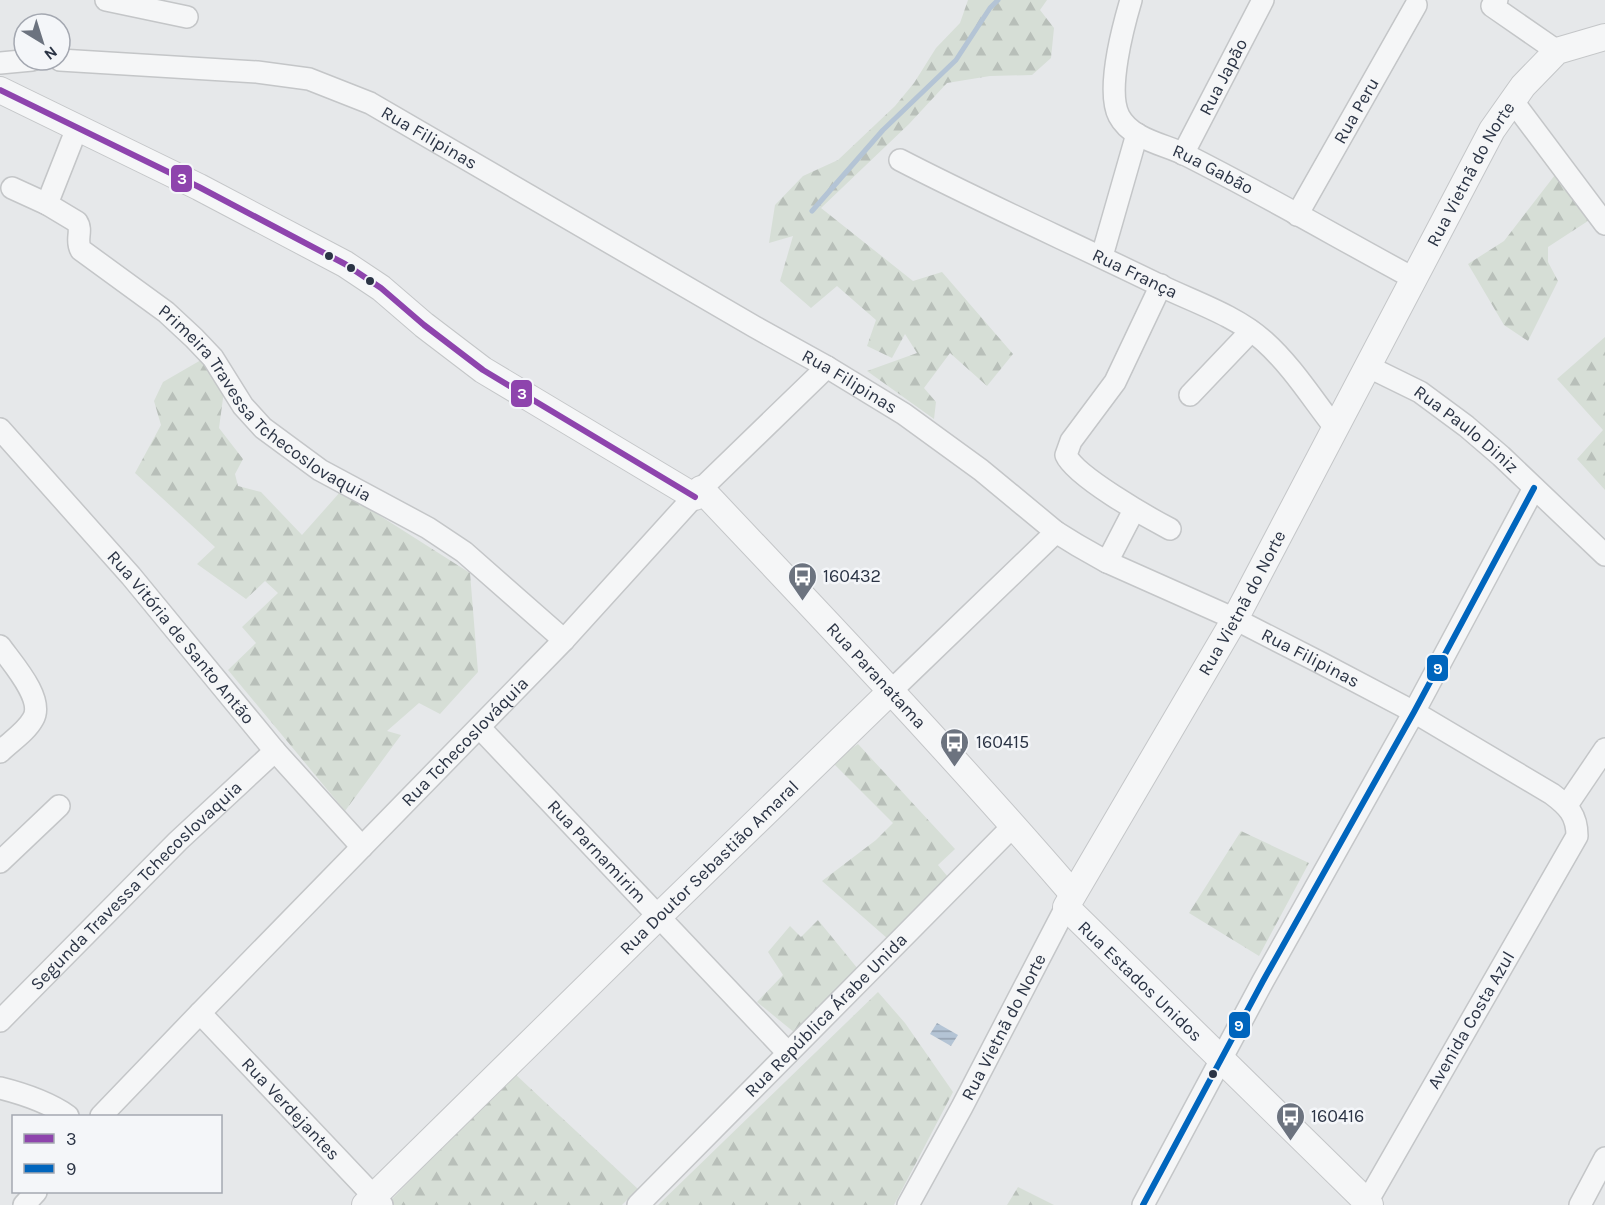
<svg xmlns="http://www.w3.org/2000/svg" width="1605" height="1205" font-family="Karla,sans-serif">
	<defs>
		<pattern id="forest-firs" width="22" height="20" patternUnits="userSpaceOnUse" patternTransform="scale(1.5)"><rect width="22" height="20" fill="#d6ded6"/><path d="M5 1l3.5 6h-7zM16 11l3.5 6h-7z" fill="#b8bfb9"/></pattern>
		<pattern id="water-rules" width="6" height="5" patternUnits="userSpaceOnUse" patternTransform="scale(1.5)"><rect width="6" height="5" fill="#b4c4d5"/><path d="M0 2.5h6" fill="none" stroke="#93a0af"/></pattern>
	</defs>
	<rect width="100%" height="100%" fill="#e6e8ea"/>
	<path fill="url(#forest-firs)" d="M 968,0 L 1047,0 L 1040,10 L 1054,28 L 1051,58 L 1032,75 L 990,76 L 947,83 L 909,124 L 821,208 L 913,281 L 942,272 L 1013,354 L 987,386 L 950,353 L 924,388 L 936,402 L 934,419 L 867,371 L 917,353 L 905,334 L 892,358 L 867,346 L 876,320 L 837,286 L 811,308 L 780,281 L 793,236 L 769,243 L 775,205 L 803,176 L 838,160 L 895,106 L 914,83 L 936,48 L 960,23 Z
		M 1555,175 L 1591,219 L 1548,247 L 1548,262 L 1558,281 L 1528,341 L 1504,325 L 1468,264 L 1504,241 Z
		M 1605,337 L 1605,490 L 1577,459 L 1603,430 L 1557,379 Z
		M 201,360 L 224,391 L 219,428 L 243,459 L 235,474 L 238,486 L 261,492 L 302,535 L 341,491 L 470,573 L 478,672 L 440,714 L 419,703 L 387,731 L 401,735 L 345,811 L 228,670 L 256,643 L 242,627 L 278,593 L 265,581 L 246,599 L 197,564 L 215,547 L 135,473 L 161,425 L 154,401 L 163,382 Z
		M 858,744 L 955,849 L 938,865 L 948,877 L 888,939 L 822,881 L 876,840 L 893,823 L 832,762 Z
		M 1241,831 L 1309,863 L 1259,956 L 1189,913 Z
		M 818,920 L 858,969 L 795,1033 L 757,1002 L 783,975 L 768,952 L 790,926 L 801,937 Z
		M 878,992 L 905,1023 L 953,1092 L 894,1205 L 658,1205 Z
		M 514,1073 L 638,1189 L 622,1205 L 394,1205 L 390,1201 Z
		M 1018,1187 L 1054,1205 L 1007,1205 Z"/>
	<path fill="url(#water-rules)" d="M 937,1023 L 958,1035 L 951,1046 L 930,1034 Z"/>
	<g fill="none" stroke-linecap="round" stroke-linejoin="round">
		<path stroke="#b4c4d5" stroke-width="5" d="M 812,211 L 883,130 L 956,60 L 990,8 L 998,0"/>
		<defs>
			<g id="minor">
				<path d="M 106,0 L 187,17"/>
				<path id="s1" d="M 1131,0 C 1123,27 1106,91 1119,116 C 1131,139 1163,144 1184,154 C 1262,193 1337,237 1413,278"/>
				<path d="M 1497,0 L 1492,6 L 1557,51"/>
				<path id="s2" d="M 60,60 L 257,72 L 309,79 L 370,103 L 755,327 L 827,367 L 904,414 L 981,470 L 1056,532 L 1077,545 L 1107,562 L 1235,619 L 1319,662 L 1414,712 L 1552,794 C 1568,806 1577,815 1577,836 L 1367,1202"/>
				<path d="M 0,63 L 32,60"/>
				<path d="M 1512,100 L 1605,224"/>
				<path id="s3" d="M 1183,154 L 1263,0"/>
				<path id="s4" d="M 900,160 C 985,204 1073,243 1159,285 C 1194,302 1235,315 1264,341 C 1292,366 1313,400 1336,429"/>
				<path id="s5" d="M 12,188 L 47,204 L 77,222 C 83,231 75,240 81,250 L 166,312 L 194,338 L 213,358 L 243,406 L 263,428 L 320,470 L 428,528 L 464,552 L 564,640"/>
				<path d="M 47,204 L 77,128"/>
				<path id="s6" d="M 1297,215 L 1416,5"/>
				<path d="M 1102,256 L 1137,134"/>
				<path d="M 1161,285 L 1115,382 L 1071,441 L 1066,455 C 1075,476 1147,517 1170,529"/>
				<path id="s7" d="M 1369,367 L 1420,392 L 1466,426 L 1501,456 L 1605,555"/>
				<path d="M 1190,395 L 1251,331"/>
				<path id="s8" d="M 0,429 L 131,576 L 275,751 L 362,847"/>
				<path d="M 1107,562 L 1134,510"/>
				<path d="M 0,646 C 12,663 45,699 33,719 C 26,732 10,742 0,752"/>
				<path d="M 891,691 L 1056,532"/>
				<path id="s9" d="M 480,728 L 788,1053"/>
				<path d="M 1567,805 L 1605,749"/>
				<path d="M 0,862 L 59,806"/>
				<path id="s10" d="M 200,1013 L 382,1205"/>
				<path id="s11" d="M 0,1021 L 178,841 L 275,751"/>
				<path d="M 0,1088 C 24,1094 48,1102 68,1116"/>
				<path id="s12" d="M 101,1116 L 200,1013 L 564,640 L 701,489 L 827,367"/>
				<path d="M 24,1205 L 36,1192"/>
				<path id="s13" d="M 638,1205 L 1014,825"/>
				<path id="s14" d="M 908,1205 L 962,1107 L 1066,907"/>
				<path d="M 1143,1205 L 1263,981 L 1414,712 L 1534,488"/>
				<path d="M 1580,1205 L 1605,1158"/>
			</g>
			<g id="tertiary">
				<path d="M 0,90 L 199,187 L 345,264 L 381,288 L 424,325 L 483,370 L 695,497"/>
				<path id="s15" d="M 701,489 C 827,622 953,755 1073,894"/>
				<path id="s16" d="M 365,1205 L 658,917 L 891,691"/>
				<path id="s17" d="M 1370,1205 L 1066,907 L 1235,619 L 1492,130 L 1523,86 L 1557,51 L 1605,37"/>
			</g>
		</defs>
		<use href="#minor" stroke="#c4c6c8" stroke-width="24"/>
		<use href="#tertiary" stroke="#c4c6c8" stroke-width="28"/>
		<use href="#minor" stroke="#f5f6f7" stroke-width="21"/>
		<use href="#tertiary" stroke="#f5f6f7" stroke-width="26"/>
		<defs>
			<path id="bus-1" d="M 0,90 L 199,187 L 345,264 L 381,288 L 424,325 L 483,370 L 695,497"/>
			<path id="bus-2" d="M 1143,1205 L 1263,981 L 1414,712 L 1534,488"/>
		</defs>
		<use href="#bus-1" stroke="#f4f6f9" stroke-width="10"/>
		<use href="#bus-2" stroke="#f4f6f9" stroke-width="10"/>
		<use href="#bus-1" stroke="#8e44ad" stroke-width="6"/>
		<use href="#bus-2" stroke="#0065bd" stroke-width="6"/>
	</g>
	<defs>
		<symbol id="bus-pin" viewBox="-11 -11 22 30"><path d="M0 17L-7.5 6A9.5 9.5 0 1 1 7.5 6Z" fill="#6c737f" stroke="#f4f6f9"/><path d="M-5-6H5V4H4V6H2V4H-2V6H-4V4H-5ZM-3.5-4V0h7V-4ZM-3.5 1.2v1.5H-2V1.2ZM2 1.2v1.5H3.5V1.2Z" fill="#fff"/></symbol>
	</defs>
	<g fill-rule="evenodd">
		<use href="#bus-pin" x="786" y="560" width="33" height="45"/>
		<use href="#bus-pin" x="938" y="726" width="33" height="45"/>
		<use href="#bus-pin" x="1274" y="1100" width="33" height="45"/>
	</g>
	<g fill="#2b3445" stroke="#f4f6f9" stroke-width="2">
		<circle cx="329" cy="256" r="5"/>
		<circle cx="351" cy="268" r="5"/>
		<circle cx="370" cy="281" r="5"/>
		<circle cx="1213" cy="1074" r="5"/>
	</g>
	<g text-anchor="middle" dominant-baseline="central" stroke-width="5" stroke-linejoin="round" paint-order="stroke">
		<g font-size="18" fill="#2b3445" stroke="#f4f6f9">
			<text stroke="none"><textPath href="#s3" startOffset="87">Rua Japão</textPath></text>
			<text stroke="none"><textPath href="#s6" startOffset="120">Rua Peru</textPath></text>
			<text stroke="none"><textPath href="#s2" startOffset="384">Rua Filipinas</textPath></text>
			<text stroke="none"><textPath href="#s1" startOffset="228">Rua Gabão</textPath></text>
			<text stroke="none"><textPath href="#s17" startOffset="1263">Rua Vietnã do Norte</textPath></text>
			<text stroke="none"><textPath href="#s4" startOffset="261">Rua França</textPath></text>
			<text stroke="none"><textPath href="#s2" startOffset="870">Rua Filipinas</textPath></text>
			<text stroke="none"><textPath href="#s5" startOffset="344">Primeira Travessa Tchecoslovaquia</textPath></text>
			<text stroke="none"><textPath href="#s7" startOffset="116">Rua Paulo Diniz</textPath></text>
			<text stroke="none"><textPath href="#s17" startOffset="777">Rua Vietnã do Norte</textPath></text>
			<text stroke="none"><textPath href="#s8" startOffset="276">Rua Vitória de Santo Antão</textPath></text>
			<text stroke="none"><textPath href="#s2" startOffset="1410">Rua Filipinas</textPath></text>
			<text stroke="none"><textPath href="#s15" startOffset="256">Rua Paranatama</textPath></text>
			<text stroke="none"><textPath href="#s12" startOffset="522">Rua Tchecoslováquia</textPath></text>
			<text stroke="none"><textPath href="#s9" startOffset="170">Rua Parnamirim</textPath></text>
			<text stroke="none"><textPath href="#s16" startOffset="482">Rua Doutor Sebastião Amaral</textPath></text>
			<text stroke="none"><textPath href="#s11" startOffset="192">Segunda Travessa Tchecoslovaquia</textPath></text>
			<text transform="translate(1140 981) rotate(44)">Rua Estados Unidos</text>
			<text stroke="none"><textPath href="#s13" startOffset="267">Rua República Árabe Unida</textPath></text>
			<text transform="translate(1471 1020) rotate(-60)">Avenida Costa Azul</text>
			<text stroke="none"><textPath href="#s14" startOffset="202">Rua Vietnã do Norte</textPath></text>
			<text stroke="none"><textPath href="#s10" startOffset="132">Rua Verdejantes</textPath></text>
		</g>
		<g font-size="18" fill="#2b3445" stroke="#f4f6f9" text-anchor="start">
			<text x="823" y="576">160432</text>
			<text x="976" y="742">160415</text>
			<text x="1311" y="1116">160416</text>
		</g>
	</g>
	<g stroke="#f4f6f9" stroke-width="2">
		<rect x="170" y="164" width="23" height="29" rx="6" fill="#8e44ad"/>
		<rect x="510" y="379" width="23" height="29" rx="6" fill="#8e44ad"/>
		<rect x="1426" y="654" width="23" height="28" rx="6" fill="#0065bd"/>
		<rect x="1228" y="1011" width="23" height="28" rx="6" fill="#0065bd"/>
	</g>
	<g font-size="16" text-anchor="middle" font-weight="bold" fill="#fff">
		<text x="182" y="184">3</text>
		<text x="522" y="399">3</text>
		<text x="1438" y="674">9</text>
		<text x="1239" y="1031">9</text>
	</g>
	<rect x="12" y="1115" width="210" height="78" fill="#f4f6f9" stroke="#a4a8b1" stroke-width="1.5"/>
	<rect x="24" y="1134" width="30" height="9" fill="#8e44ad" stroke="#a4a8b1" stroke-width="1.5"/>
	<text x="66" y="1145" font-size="18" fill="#2b3445">3</text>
	<rect x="24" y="1164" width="30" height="9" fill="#0065bd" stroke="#a4a8b1" stroke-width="1.5"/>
	<text x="66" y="1175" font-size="18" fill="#2b3445">9</text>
	<g transform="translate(42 42) rotate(142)"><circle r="28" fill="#f4f6f9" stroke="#a4a8b1" stroke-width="1.5"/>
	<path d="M0-4.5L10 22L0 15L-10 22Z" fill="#6c737f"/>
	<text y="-9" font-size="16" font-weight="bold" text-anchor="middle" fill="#2b3445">N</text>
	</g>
</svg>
